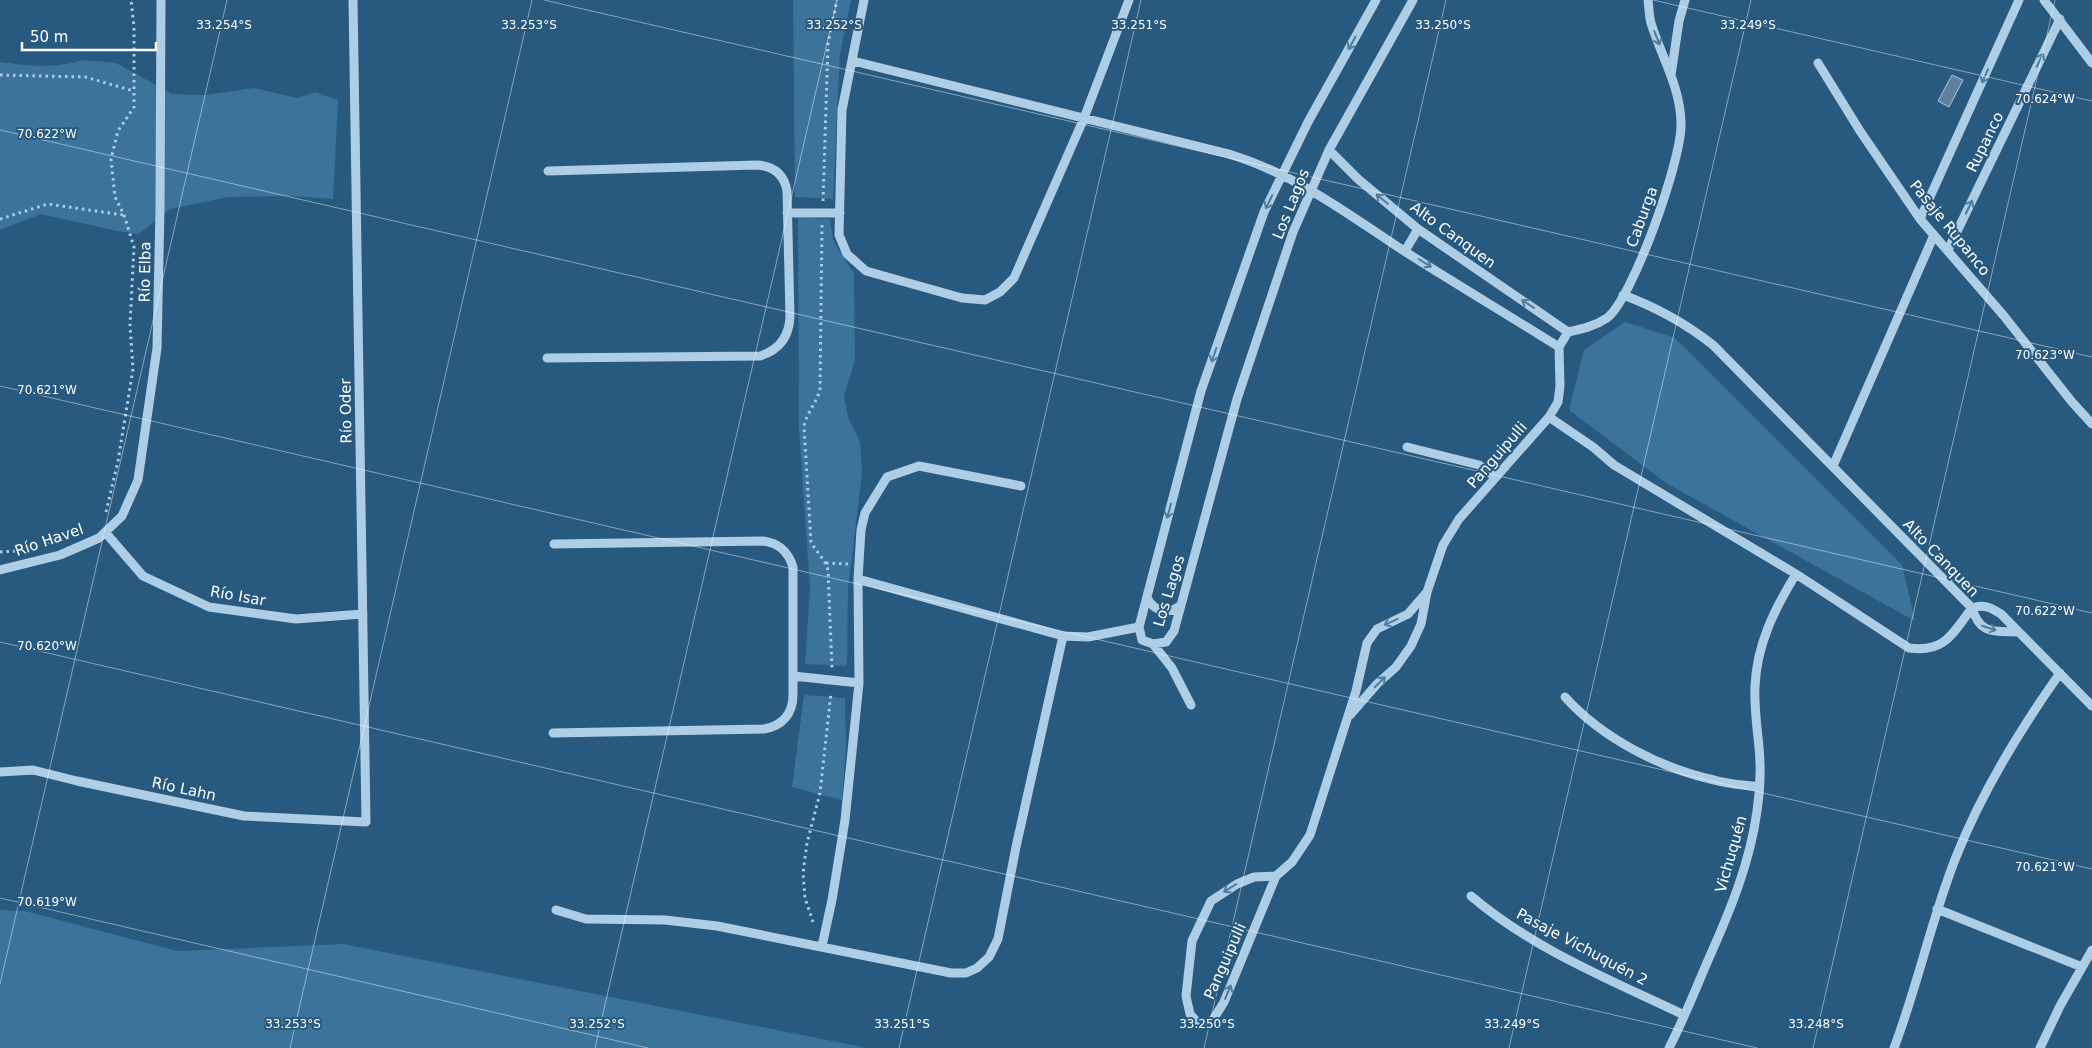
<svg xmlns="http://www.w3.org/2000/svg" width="2092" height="1048" font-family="'DejaVu Sans',sans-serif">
	<rect width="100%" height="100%" fill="#28597e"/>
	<path fill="#3c739b" d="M 793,0 L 851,0 L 840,54 L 833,199 L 795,197 Z
		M 84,60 L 116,63 L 172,94 L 205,95 L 254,88 L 297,98 L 315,92 L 338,100 L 333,199 L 293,196 L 228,197 L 170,209 L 139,234 L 117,231 L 41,214 L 0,230 L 0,62 C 32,66 52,69 84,60 Z
		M 798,218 L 830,219 L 833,240 L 854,274 L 855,360 L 844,396 L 848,417 L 860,442 L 862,473 L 848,590 L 847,666 L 805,664 L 810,588 L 799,429 Z
		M 1625,322 L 1675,338 L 1902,565 L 1915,621 L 1666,483 L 1569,410 L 1584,350 Z
		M 804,695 L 845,698 L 846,747 L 842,800 L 792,787 Z
		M 0,910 L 25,911 L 177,951 L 343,944 L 868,1048 L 0,1048 Z"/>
	<path fill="#5f819b" stroke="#a3cae5" d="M 1952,75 L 1963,80 L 1949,107 L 1938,101 Z"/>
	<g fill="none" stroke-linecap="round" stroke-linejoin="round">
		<path stroke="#aecee5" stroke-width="3" stroke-dasharray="2.5 4" stroke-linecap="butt" d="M 0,75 L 85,77 L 134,91
			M 823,201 L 828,44 L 837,0
			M 0,219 L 48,204 L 123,215
			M 822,225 L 820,389 C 817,403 806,413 804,427 L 811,542 C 816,552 825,559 828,570 L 832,669
			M 106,512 L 118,461 L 133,369 L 130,325 L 134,247 L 124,215 L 115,197 L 111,159 L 118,131 L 134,107 L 134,27 L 131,0
			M 46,543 L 59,539
			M 0,552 L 16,551
			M 826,563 L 848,564
			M 813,922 L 805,898 L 803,873 L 807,843 L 820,793 L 831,693"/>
		<path stroke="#aecee5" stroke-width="9" d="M 864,0 L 842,110 L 839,235 L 847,254 L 866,271 L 962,298 L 985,300 L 1000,292 L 1014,278 L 1084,118 L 1129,0
			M 1376,0 L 1308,122 L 1264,212 L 1201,391 L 1139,627 L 1142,640 L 1153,644 L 1166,642 L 1174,631 L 1237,399 L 1293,232 L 1329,150 L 1413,0
			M 2044,0 L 2092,63
			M 853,61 L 1229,154 C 1297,175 1346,213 1404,251 C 1456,284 1508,315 1559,347
			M 1818,63 L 1860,131 L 1920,219 L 2004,316 L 2072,402 L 2092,424
			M 1671,75 L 1679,21 L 1685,0
			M 1329,150 L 1358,179 L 1418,229 L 1568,332
			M 787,213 L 840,213
			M 1920,219 L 2019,0
			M 1948,250 L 2060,19
			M 1405,251 L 1418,229
			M 1623,295 C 1656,307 1685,323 1713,345 L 1972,608 C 1980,635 1994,631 2018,632
			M 1568,332 C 1582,329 1595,326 1607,318 C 1633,298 1682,159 1681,124 C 1681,88 1661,56 1651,23 C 1649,16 1649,7 1648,0
			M 547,358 L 760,356 C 779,350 789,337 790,317 L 787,191 C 784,174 773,166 757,165 L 548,171
			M 1549,417 L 1593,447 L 1614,465 L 1796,574 L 1909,648 C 1945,653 1952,634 1972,608
			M 1407,447 L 1479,465 L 1495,477
			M 1833,466 L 1934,235
			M 105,532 L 143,576 L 209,607 L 296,619 L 363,614
			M 0,570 L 60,555 L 99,538 L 122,516 L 138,480 L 157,348 L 160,209 L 161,0
			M 858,579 L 1063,636 L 1088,637 L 1139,627
			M 1147,598 C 1155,612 1168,615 1181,605
			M 1972,608 C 1983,604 1990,607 2001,614 L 2092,706
			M 1153,644 L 1172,668 L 1191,705
			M 793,676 L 859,683
			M 1565,697 C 1602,738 1660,768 1714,780 C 1728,784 1744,785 1759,787
			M 1350,715 L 1377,684 L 1396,667 L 1411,646 L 1421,624 L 1427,592 L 1443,545 L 1459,519 L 1549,417 L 1558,402 L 1560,386 L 1559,347 L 1568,332
			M 553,733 L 764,729 C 782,726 793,714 793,695 L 793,567 C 788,551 779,543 763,541 L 554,544
			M 0,772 L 33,770 L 77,781 L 244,816 L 366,822 L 353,0
			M 1276,876 L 1254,877 L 1237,884 L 1211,901 L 1192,941 L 1186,996 L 1190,1014 L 1198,1023 L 1211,1023 L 1224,1002 L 1276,876 L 1292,862 L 1310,835 L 1356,691 L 1367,643 L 1377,629 L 1408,614 L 1427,592
			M 1471,896 C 1533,949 1611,980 1684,1015
			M 1937,909 L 2082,967
			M 556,910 L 586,919 L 665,920 L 717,926 L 951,973 L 966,973 L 977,968 L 989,957 L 998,939 L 1016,847 L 1063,636
			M 822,946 L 832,900 L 845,820 L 859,683 L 858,579 L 861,530 L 865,513 L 887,477 L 919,466 L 1021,486
			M 1669,1048 C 1684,1019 1696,988 1709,958 C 1730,911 1750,863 1757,811 C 1760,791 1761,767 1759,747 C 1757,727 1754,707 1755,686 C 1757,644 1774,610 1796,574
			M 1894,1048 C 1918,985 1931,920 1956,857 C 1982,791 2019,731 2060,673
			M 2040,1048 L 2060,1006 L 2092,950"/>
	</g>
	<defs><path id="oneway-shaft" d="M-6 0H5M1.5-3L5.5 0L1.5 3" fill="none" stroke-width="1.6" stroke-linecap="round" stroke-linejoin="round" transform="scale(1.25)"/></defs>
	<g stroke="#507c9d">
		<use href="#oneway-shaft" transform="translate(1657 38) rotate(69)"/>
		<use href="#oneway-shaft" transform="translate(1352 43) rotate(119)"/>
		<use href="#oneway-shaft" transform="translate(2040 60) rotate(-64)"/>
		<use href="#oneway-shaft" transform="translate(1985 76) rotate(114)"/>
		<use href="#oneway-shaft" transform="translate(1382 199) rotate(-140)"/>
		<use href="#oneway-shaft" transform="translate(1269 202) rotate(116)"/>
		<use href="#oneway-shaft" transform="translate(1969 207) rotate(-64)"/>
		<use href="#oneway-shaft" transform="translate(1425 263) rotate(32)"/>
		<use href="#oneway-shaft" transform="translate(1528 304) rotate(-146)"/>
		<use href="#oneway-shaft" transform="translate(1214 355) rotate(109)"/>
		<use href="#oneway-shaft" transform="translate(1169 511) rotate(105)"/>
		<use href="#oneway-shaft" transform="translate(1391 622) rotate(156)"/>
		<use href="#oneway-shaft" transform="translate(1989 628) rotate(18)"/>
		<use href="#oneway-shaft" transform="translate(1380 682) rotate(-45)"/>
		<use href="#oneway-shaft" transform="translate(1230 888) rotate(148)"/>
		<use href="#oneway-shaft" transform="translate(1228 992) rotate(-67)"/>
	</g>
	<path fill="none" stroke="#fff" stroke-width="1" stroke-opacity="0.45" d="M 544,0 L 2092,357M 1653,0 L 2092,101M 0,130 L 2092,613M 0,386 L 2092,869M 0,642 L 1757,1048M 0,898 L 648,1048M 0,984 L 227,0M 290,1048 L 532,0M 595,1048 L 837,0M 899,1048 L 1141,0M 1204,1048 L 1446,0M 1509,1048 L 1751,0M 1813,1048 L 2055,0"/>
	<g text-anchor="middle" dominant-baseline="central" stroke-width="4" stroke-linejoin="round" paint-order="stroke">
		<g font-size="15" fill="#fff" stroke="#28597e">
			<text transform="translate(1985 142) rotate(-64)">Rupanco</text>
			<text transform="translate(1291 204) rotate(-68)">Los Lagos</text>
			<text transform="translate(1642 217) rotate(-70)">Caburga</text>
			<text transform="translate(1950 228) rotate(51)">Pasaje Rupanco</text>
			<text transform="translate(1453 235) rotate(36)">Alto Canquen</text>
			<text transform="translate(145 272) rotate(-89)">Río Elba</text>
			<text transform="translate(346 411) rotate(-91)">Río Oder</text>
			<text transform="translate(1497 455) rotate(-49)">Panguipulli</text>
			<text transform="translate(49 540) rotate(-19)">Río Havel</text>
			<text transform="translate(1941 558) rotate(46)">Alto Canquen</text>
			<text transform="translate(1169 591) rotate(-73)">Los Lagos</text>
			<text transform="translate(238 596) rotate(10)">Río Isar</text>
			<text transform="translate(184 789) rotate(12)">Río Lahn</text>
			<text transform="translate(1731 854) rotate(-74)">Vichuquén</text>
			<text transform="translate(1582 947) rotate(28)">Pasaje Vichuquén 2</text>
			<text transform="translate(1225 961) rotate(-66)">Panguipulli</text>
		</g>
	</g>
	<g font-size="12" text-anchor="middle" fill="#fff" stroke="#28597e" stroke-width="4" stroke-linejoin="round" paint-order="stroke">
		<text x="224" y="29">33.254°S</text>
		<text x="529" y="29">33.253°S</text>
		<text x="834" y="29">33.252°S</text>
		<text x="1139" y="29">33.251°S</text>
		<text x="1443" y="29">33.250°S</text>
		<text x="1748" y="29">33.249°S</text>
		<text x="2045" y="103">70.624°W</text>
		<text x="47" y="138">70.622°W</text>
		<text x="2045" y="359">70.623°W</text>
		<text x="47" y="394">70.621°W</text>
		<text x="2045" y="615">70.622°W</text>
		<text x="47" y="650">70.620°W</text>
		<text x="2045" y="871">70.621°W</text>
		<text x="47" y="906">70.619°W</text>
		<text x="293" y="1028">33.253°S</text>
		<text x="597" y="1028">33.252°S</text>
		<text x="902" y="1028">33.251°S</text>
		<text x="1207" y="1028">33.250°S</text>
		<text x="1512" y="1028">33.249°S</text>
		<text x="1816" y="1028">33.248°S</text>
	</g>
	<path d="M22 42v8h134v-8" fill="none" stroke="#ffffff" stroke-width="2.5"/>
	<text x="30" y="42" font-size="15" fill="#ffffff" stroke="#28597e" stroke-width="4" paint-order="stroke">50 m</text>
</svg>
